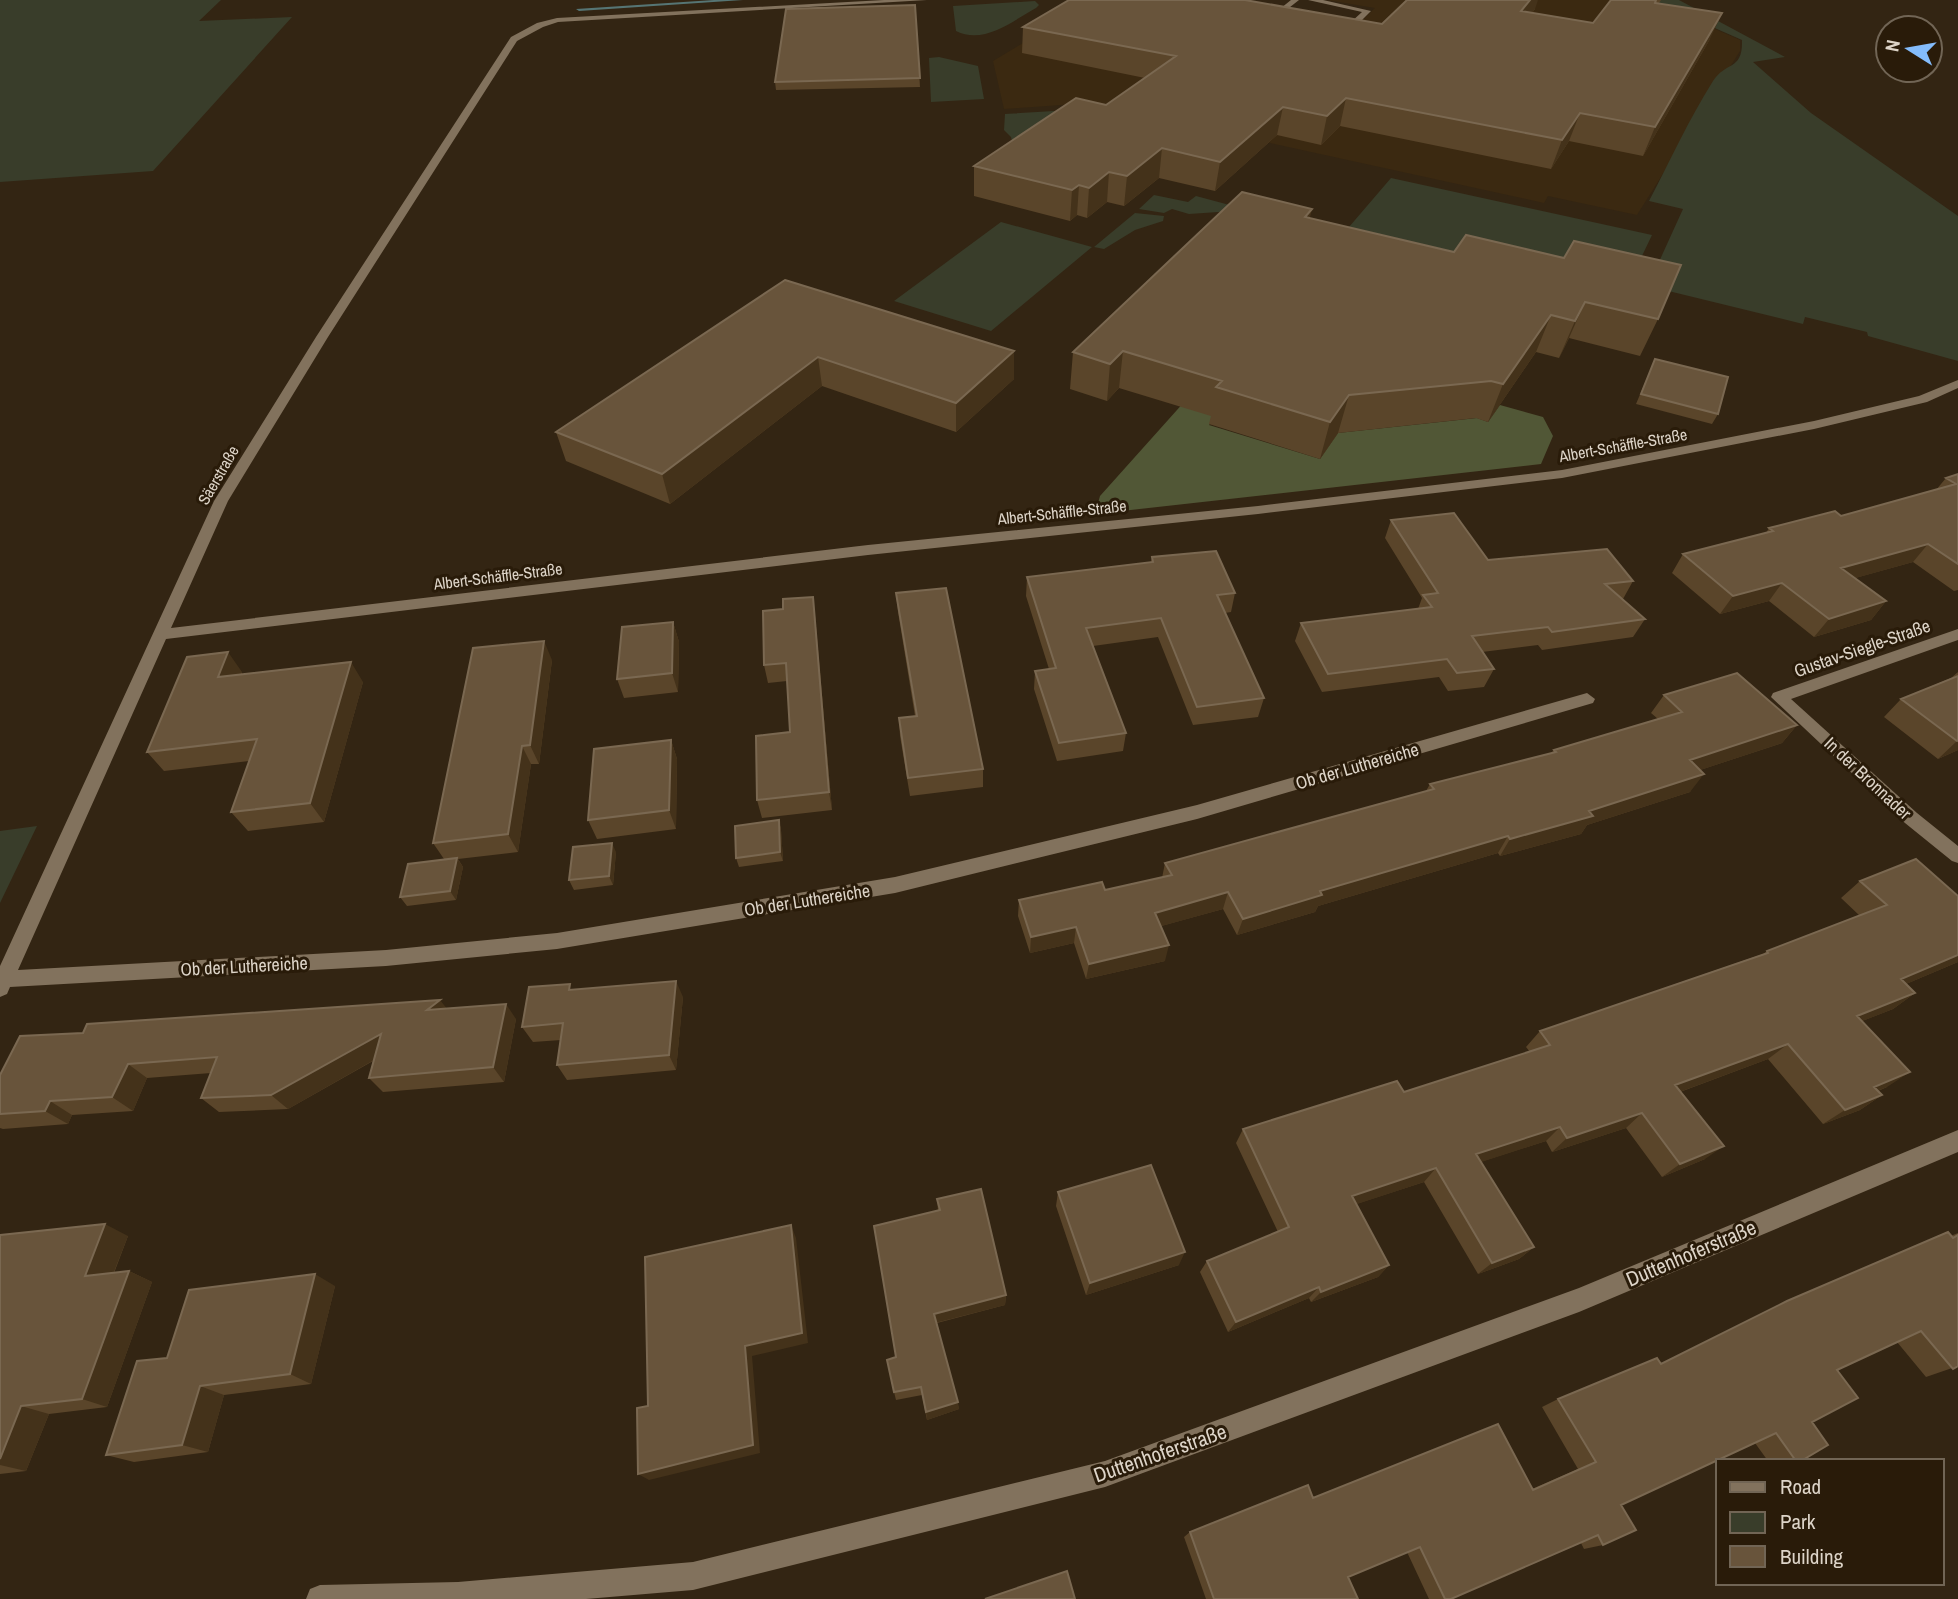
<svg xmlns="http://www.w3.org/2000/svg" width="1958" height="1599" font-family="'Archivo Narrow',sans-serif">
	<rect width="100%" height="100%" fill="#332513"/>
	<path fill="#3b2911" d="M 1095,0 L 1357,25 L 1375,8 L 1327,0 L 1649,0 L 1740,40 L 1740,51 L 1637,215 L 1548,196 L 1544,203 L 1088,103 L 1004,109 L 993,61 Z"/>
	<path fill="#393d2a" d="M 0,0 L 221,0 L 199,21 L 292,17 L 153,171 L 0,182 Z
		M 1651,0 L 1679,0 L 1785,57 L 1753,62 L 1811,113 L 1958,216 L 1958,361 L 1868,336 L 1867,332 L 1805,317 L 1803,324 L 1648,286 L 1683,209 L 1649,201 C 1670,161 1689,119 1713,81 C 1726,61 1743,71 1742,40 Z
		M 1035,1 L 1039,5 L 1036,8 C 1012,21 984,45 956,31 L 953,6 Z
		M 939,57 L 978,66 L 984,99 L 931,102 L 929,58 Z
		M 1054,111 L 1056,112 L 1013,145 L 1011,137 L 1004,130 L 1005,114 Z
		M 1391,178 L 1652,235 L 1629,283 L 1499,262 L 1349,227 Z
		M 1154,195 L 1188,202 L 1196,196 L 1237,207 L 1233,211 L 1189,214 L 1172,209 L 1164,213 L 1139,209 Z
		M 1135,213 L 1164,216 L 1163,221 L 1135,230 L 1104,249 L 1094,247 Z
		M 1001,222 L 1092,247 L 991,331 L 894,301 Z
		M 37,826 L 0,903 L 0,831 Z"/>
	<path fill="#515736" d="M 1194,391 L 1229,401 L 1209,425 L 1320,459 L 1338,433 L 1477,418 L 1488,422 L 1500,405 L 1543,417 L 1553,436 L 1541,464 L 1095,514 L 1100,496 Z"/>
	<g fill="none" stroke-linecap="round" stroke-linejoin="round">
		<path fill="#567574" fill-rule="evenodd" d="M 714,0 L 743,0 L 579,11 L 576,9 Z"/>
		<path fill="#82725d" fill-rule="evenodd" d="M 884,0 L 927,0 L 558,22 L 543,27 L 517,41 L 328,337 L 228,501 L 171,628 L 868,545 L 1258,506 L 1562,470 L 1814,421 L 1919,396 L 1958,380 L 1958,388 L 1927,402 L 1814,429 L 1562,478 L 1258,514 L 868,555 L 166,639 L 18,970 L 386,950 L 557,933 L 895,877 L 1197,805 L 1587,693 L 1595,699 L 1593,703 L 1197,819 L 895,893 L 557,949 L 386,966 L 10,987 L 7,994 L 0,997 L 0,966 L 214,501 L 316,337 L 511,37 L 537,23 L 557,18 Z
			M 1291,0 L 1299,0 L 1285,11 L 1298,15 L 1298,19 L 1276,12 Z
			M 1308,0 L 1323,0 L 1371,11 L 1355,27 L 1336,26 L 1333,22 L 1350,23 L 1362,12 Z
			M 1958,629 L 1958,640 L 1791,699 L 1917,813 L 1958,846 L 1958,863 L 1952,861 L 1905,823 L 1771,697 L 1773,693 Z
			M 1958,1130 L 1958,1152 L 1579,1312 L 1105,1487 L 693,1590 L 586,1599 L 306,1599 L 310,1589 L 320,1585 L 458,1582 L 693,1562 L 1105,1461 L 1579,1288 Z"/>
	</g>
	<path fill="#5a452a" d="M 1611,0 L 1661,0 L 1659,3 L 1710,39 L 1643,156 L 1569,141 L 1551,169 L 1340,126 L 1321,145 L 1277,135 L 1215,191 L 1159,178 L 1124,206 L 1107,202 L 1087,218 L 1077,215 L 1070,221 L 974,196 L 974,166 L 1106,105 L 1145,78 L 1022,53 L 1023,27 L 1382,24 L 1535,9 L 1532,13 L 1593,23 Z
		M 915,5 L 920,87 L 776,90 L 775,82 Z
		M 1310,218 L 1658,319 L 1640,356 L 1569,338 L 1559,358 L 1536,352 L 1488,422 L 1476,418 L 1338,433 L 1320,459 L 1209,424 L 1211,416 L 1119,388 L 1107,401 L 1070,389 L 1073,352 Z
		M 785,280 L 1014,351 L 1014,379 L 956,432 L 822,386 L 670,504 L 566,461 L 556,432 Z
		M 1655,359 L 1718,414 L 1712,424 L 1636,404 Z
		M 1958,474 L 1958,590 L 1954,591 L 1913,562 L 1855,578 L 1886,601 L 1871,620 L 1814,637 L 1769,601 L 1720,614 L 1672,573 L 1683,554 L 1766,533 L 1769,528 L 1841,516 L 1936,490 L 1946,478 Z
		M 1391,520 L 1488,560 L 1633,581 L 1623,599 L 1645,619 L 1633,637 L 1542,650 L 1538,645 L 1482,652 L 1494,669 L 1484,687 L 1448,691 L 1439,677 L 1322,692 L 1295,641 L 1301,623 L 1418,609 L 1422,598 L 1385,538 Z
		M 1152,557 L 1235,593 L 1231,612 L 1225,613 L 1264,698 L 1258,717 L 1193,725 L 1158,637 L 1093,646 L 1126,733 L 1123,751 L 1057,761 L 1034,689 L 1035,671 L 1049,669 L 1026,596 L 1027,577 L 1151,562 Z
		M 896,593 L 983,769 L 983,787 L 910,796 L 900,736 L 899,718 L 915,716 L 898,612 Z
		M 815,615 L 832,810 L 762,818 L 757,800 L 790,732 L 787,681 L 768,683 L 764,665 Z
		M 673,622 L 679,642 L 678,692 L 624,698 L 617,679 Z
		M 552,660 L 539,764 L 531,764 L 518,852 L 458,859 L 463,867 L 456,900 L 407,906 L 400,897 L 444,859 L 433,843 Z
		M 242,672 L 242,674 L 363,682 L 324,822 L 248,831 L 231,812 L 249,761 L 164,771 L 147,752 Z
		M 1958,672 L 1958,750 L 1938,759 L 1884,717 L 1901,699 L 1951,678 Z
		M 1664,695 L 1797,725 L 1782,743 L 1700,770 L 1690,792 L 1587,825 L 1581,834 L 1500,856 L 1498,853 L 1318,906 L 1315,912 L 1237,935 L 1223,909 L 1161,926 L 1165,961 L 1086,979 L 1074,943 L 1030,953 L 1018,916 L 1019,900 L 1105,890 L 1162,878 L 1165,863 L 1426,791 L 1430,784 L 1551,753 L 1554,750 L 1658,719 L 1651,713 Z
		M 671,740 L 677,759 L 676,829 L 597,839 L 588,820 Z
		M 779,820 L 781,830 L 783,861 L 739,867 L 736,858 Z
		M 616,852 L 613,885 L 574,890 L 569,880 Z
		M 1860,881 L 1958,896 L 1958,962 L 1906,984 L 1915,993 L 1893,1009 L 1862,1021 L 1887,1087 L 1878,1091 L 1882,1095 L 1860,1110 L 1823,1124 L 1768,1059 L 1680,1092 L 1705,1159 L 1662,1177 L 1626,1128 L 1552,1152 L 1546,1141 L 1480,1162 L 1534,1247 L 1519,1259 L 1478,1274 L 1424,1182 L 1356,1204 L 1389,1265 L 1378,1277 L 1311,1302 L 1309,1298 L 1228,1332 L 1200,1272 L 1207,1261 L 1278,1232 L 1236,1143 L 1243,1129 L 1404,1092 L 1530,1052 L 1526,1047 L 1540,1031 L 1763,954 L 1767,951 L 1860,916 L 1841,898 Z
		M 574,990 L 683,997 L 676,1070 L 567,1080 L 557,1065 L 561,1040 L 533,1042 L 522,1027 Z
		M 447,1008 L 516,1019 L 504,1082 L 383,1092 L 369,1078 L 373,1061 L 288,1109 L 219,1112 L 201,1098 L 211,1073 L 147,1078 L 133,1111 L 72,1115 L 68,1124 L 3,1129 L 0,1128 L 0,1075 Z
		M 1058,1192 L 1179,1265 L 1086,1295 L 1056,1206 Z
		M 937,1199 L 1006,1295 L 1005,1305 L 937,1323 L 959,1409 L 927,1420 L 922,1395 L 896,1400 L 894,1392 L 896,1357 L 938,1211 Z
		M 1958,1233 L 1958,1366 L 1926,1377 L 1897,1342 L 1837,1370 L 1812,1422 L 1801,1461 L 1768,1461 L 1755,1443 L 1621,1505 L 1603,1545 L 1584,1549 L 1581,1543 L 1451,1599 L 1429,1599 L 1407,1552 L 1348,1577 L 1358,1599 L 1206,1599 L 1184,1537 L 1190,1532 L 1313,1498 L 1532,1489 L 1578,1469 L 1542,1407 L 1558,1399 L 1661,1364 L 1787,1301 Z
		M 0,1235 L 128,1236 L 114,1273 L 129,1271 L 152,1282 L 107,1407 L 49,1414 L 26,1471 L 0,1474 Z
		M 335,1286 L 311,1384 L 224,1395 L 208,1452 L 134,1462 L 106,1455 L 167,1358 Z"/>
	<path fill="#44321a" d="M 1530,0 L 1538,0 L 1535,9 L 1513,37 L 1521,11 Z
		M 1722,13 L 1710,39 L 1643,156 L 1655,127 Z
		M 1346,98 L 1340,126 L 1321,145 L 1327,116 Z
		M 1283,107 L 1277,135 L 1215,191 L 1220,162 Z
		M 1580,113 L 1569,141 L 1551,169 L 1562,140 Z
		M 1162,148 L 1159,178 L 1124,206 L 1127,176 Z
		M 1109,172 L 1107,202 L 1087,218 L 1089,188 Z
		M 1079,185 L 1077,215 L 1070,221 L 1072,190 Z
		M 1312,209 L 1304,243 L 1305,217 Z
		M 1585,302 L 1569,338 L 1559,358 L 1575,321 Z
		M 1551,315 L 1536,352 L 1488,422 L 1503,384 Z
		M 1014,351 L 1014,379 L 956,432 L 956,403 Z
		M 1123,351 L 1119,388 L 1107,401 L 1110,364 Z
		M 818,357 L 822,386 L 670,504 L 662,474 Z
		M 1349,395 L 1338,433 L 1320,459 L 1330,422 Z
		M 1928,544 L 1913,562 L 1827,586 L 1841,568 Z
		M 1782,583 L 1769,601 L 1720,614 L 1733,596 Z
		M 813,597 L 815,615 L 832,810 L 829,792 Z
		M 1886,601 L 1871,620 L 1814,637 L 1829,619 Z
		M 673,622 L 679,642 L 678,692 L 672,673 Z
		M 544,641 L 552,660 L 539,764 L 530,745 Z
		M 228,652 L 242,672 L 233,696 L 218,677 Z
		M 351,662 L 363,682 L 324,822 L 310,803 Z
		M 1797,725 L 1782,743 L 1676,778 L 1690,760 Z
		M 671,740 L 677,759 L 676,829 L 669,810 Z
		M 1958,740 L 1958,750 L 1938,759 L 1957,741 Z
		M 522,746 L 531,764 L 518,852 L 508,834 Z
		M 1704,774 L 1690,792 L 1587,825 L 1581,834 L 1500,856 L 1510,839 L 1589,811 Z
		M 779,820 L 781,830 L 783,861 L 780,852 Z
		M 1508,836 L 1498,853 L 1318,906 L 1315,912 L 1237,935 L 1243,919 L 1320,891 Z
		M 612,843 L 616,852 L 613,885 L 609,876 Z
		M 457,858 L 463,867 L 456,900 L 450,891 Z
		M 1228,892 L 1223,909 L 1151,929 L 1155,913 Z
		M 1076,927 L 1074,943 L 1030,953 L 1031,937 Z
		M 1169,945 L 1165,961 L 1086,979 L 1089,964 Z
		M 1958,955 L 1958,962 L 1880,995 L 1901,979 Z
		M 676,981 L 683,997 L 676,1070 L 669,1055 Z
		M 1915,993 L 1893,1009 L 1837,1031 L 1857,1016 Z
		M 440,1000 L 452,1015 L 427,1010 Z
		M 506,1004 L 516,1019 L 504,1082 L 493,1067 Z
		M 381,1034 L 395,1048 L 288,1109 L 271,1095 Z
		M 1788,1044 L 1768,1059 L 1658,1100 L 1675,1085 Z
		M 128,1064 L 147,1078 L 133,1111 L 112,1097 Z
		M 1910,1072 L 1887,1087 L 1852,1101 L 1874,1087 Z
		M 1882,1095 L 1860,1110 L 1823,1124 L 1845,1110 Z
		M 50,1101 L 72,1115 L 68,1124 L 45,1111 Z
		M 1642,1113 L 1626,1128 L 1552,1152 L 1567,1138 Z
		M 1560,1127 L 1546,1141 L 1463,1168 L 1476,1154 Z
		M 1724,1146 L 1705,1159 L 1662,1177 L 1680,1164 Z
		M 1436,1168 L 1424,1182 L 1342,1209 L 1352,1196 Z
		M 105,1224 L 128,1236 L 108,1287 L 85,1276 Z
		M 791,1225 L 796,1238 L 808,1343 L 752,1356 L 760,1453 L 649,1480 L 638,1474 L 745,1346 Z
		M 1534,1247 L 1519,1259 L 1478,1274 L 1492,1263 Z
		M 1185,1252 L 1179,1265 L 1086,1295 L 1090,1283 Z
		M 1389,1265 L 1378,1277 L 1311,1302 L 1321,1292 Z
		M 129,1271 L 152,1282 L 107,1407 L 82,1399 Z
		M 315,1274 L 335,1286 L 311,1384 L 290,1374 Z
		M 1319,1287 L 1309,1298 L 1228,1332 L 1236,1322 Z
		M 1006,1295 L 1005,1305 L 935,1323 L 934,1314 Z
		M 200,1386 L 224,1395 L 208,1452 L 182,1445 Z
		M 958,1402 L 959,1409 L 927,1420 L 926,1412 Z
		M 21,1406 L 49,1414 L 26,1471 L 0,1465 L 0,1459 Z"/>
	<path fill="#68543b" stroke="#7a6851" stroke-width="2" d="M 1069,0 L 1245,0 L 1382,24 L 1407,0 L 1530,0 L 1521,11 L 1593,23 L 1611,0 L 1656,0 L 1655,3 L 1722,13 L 1655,127 L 1580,113 L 1562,140 L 1346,98 L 1327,116 L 1283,107 L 1220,162 L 1162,148 L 1127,176 L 1109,172 L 1089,188 L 1079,185 L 1072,190 L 974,166 L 1076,98 L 1106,105 L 1176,56 L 1023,27 Z
		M 915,5 L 920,78 L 775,82 L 786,9 Z
		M 1242,192 L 1312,209 L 1305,217 L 1454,252 L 1466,235 L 1564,258 L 1574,241 L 1681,265 L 1658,319 L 1585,302 L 1575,321 L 1551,315 L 1503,384 L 1491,381 L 1349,395 L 1330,422 L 1216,387 L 1222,381 L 1123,351 L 1110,364 L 1073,352 Z
		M 785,280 L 1014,351 L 956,403 L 818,357 L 662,474 L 556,432 Z
		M 1655,359 L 1728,377 L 1718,414 L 1641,394 Z
		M 1958,474 L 1958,564 L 1928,544 L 1841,568 L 1886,601 L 1829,619 L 1782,583 L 1733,596 L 1683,554 L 1773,531 L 1769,528 L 1835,511 L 1841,516 L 1956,484 L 1946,478 Z
		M 1454,513 L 1488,560 L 1607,549 L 1633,581 L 1605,584 L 1645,619 L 1552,632 L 1548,627 L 1472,636 L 1494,669 L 1457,673 L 1447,659 L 1328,674 L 1301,623 L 1432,607 L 1423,595 L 1438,593 L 1391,520 Z
		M 1216,551 L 1235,593 L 1217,595 L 1264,698 L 1197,707 L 1161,618 L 1086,628 L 1126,733 L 1059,743 L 1035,671 L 1056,668 L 1027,577 L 1153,562 L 1152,557 Z
		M 946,588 L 983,769 L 908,778 L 899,718 L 917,716 L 896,593 Z
		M 813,597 L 829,792 L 757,800 L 756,736 L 790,732 L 786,663 L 764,665 L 763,611 L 783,609 L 783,599 Z
		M 673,622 L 672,673 L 617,679 L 622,627 Z
		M 544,641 L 530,745 L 522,746 L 508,834 L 433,843 L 473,648 Z
		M 228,652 L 218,677 L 351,662 L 310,803 L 231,812 L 257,739 L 147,752 L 187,657 Z
		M 1737,673 L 1797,725 L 1690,760 L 1704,774 L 1589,811 L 1593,816 L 1510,839 L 1508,836 L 1320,891 L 1322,895 L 1243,919 L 1228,892 L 1155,913 L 1169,945 L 1089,964 L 1076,927 L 1031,937 L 1019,900 L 1102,882 L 1105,890 L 1172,875 L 1165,863 L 1434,789 L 1430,784 L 1556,752 L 1554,750 L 1682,712 L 1664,695 Z
		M 1958,676 L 1958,740 L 1957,741 L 1901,699 Z
		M 671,740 L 669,810 L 588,820 L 594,749 Z
		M 779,820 L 780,852 L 736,858 L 735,826 Z
		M 612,843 L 609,876 L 569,880 L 573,847 Z
		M 457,858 L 450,891 L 400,897 L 408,864 Z
		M 1916,859 L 1958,896 L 1958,955 L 1901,979 L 1915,993 L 1857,1016 L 1910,1072 L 1874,1087 L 1882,1095 L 1845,1110 L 1788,1044 L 1675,1085 L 1724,1146 L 1680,1164 L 1642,1113 L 1567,1138 L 1560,1127 L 1476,1154 L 1534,1247 L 1492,1263 L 1436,1168 L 1352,1196 L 1389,1265 L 1321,1292 L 1319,1287 L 1236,1322 L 1207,1261 L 1289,1227 L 1243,1129 L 1397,1081 L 1404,1092 L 1550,1045 L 1540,1031 L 1768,953 L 1767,951 L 1887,905 L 1860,881 Z
		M 676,981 L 669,1055 L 557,1065 L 563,1023 L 522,1027 L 529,987 L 570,984 L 569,990 Z
		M 440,1000 L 427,1010 L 506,1004 L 493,1067 L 369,1078 L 381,1034 L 271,1095 L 201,1098 L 217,1057 L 128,1064 L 112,1097 L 50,1101 L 45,1111 L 0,1114 L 0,1075 L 20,1036 L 83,1033 L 87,1024 Z
		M 1151,1165 L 1185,1252 L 1090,1283 L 1058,1192 Z
		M 981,1189 L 1006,1295 L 934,1314 L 958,1402 L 926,1412 L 921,1387 L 894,1392 L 887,1360 L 896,1357 L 874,1226 L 940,1210 L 937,1199 Z
		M 105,1224 L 85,1276 L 129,1271 L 82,1399 L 21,1406 L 0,1459 L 0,1235 Z
		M 791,1225 L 802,1333 L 745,1346 L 753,1445 L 638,1474 L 637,1408 L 648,1406 L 645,1257 Z
		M 1948,1232 L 1953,1238 L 1958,1235 L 1958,1366 L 1953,1369 L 1921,1331 L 1837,1370 L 1858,1398 L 1812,1422 L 1828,1445 L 1801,1461 L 1796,1461 L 1776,1433 L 1621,1505 L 1636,1530 L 1603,1545 L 1598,1535 L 1451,1599 L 1445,1599 L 1420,1547 L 1348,1577 L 1358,1599 L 1214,1599 L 1190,1532 L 1308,1485 L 1313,1498 L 1498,1424 L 1533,1490 L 1596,1462 L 1558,1399 L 1657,1358 L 1661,1364 L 1787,1301 Z
		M 315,1274 L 290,1374 L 200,1386 L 182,1445 L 106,1455 L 137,1361 L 167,1358 L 189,1290 Z
		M 1067,1571 L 1075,1599 L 985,1599 Z"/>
	<g text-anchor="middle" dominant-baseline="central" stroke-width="6" stroke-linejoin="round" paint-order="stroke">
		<g font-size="16" fill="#ddd4c8" stroke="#291b09">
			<text transform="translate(1623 445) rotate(-10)">Albert-Schäffle-Straße</text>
			<text transform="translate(218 475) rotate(-60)">Säerstraße</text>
			<text transform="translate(1062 512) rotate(-6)">Albert-Schäffle-Straße</text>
			<text transform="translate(498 576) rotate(-7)">Albert-Schäffle-Straße</text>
		</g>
		<g font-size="18" fill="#ddd4c8" stroke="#291b09">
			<text transform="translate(1862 648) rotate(-19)">Gustav-Siegle-Straße</text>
			<text transform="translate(1357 766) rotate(-16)">Ob der Luthereiche</text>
			<text transform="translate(1868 778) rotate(43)">In der Bronnader</text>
			<text transform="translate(807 900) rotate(-9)">Ob der Luthereiche</text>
			<text transform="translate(244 966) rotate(-3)">Ob der Luthereiche</text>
		</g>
		<g font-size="21" fill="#ddd4c8" stroke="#291b09">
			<text transform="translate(1691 1253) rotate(-23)">Duttenhoferstraße</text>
			<text transform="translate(1160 1453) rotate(-19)">Duttenhoferstraße</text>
		</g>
	</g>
	<rect x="1716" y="1459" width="228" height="126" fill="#291b09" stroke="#716555" stroke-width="2"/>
	<rect x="1730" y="1482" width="35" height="10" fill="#82725d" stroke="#716555" stroke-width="2"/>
	<text x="1780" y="1494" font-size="21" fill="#ddd4c8">Road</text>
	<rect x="1730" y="1512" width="35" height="21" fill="#393d2a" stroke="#716555" stroke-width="2"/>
	<text x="1780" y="1529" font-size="21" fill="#ddd4c8">Park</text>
	<rect x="1730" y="1546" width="35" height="21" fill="#68543b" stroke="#716555" stroke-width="2"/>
	<text x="1780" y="1564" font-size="21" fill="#ddd4c8">Building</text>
	<g transform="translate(1909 49) rotate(281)"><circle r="33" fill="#291b09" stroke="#716555" stroke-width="2"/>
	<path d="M0-5L12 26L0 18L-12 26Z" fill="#84bcfb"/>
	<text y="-10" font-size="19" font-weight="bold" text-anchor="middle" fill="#ddd4c8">N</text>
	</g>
</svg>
